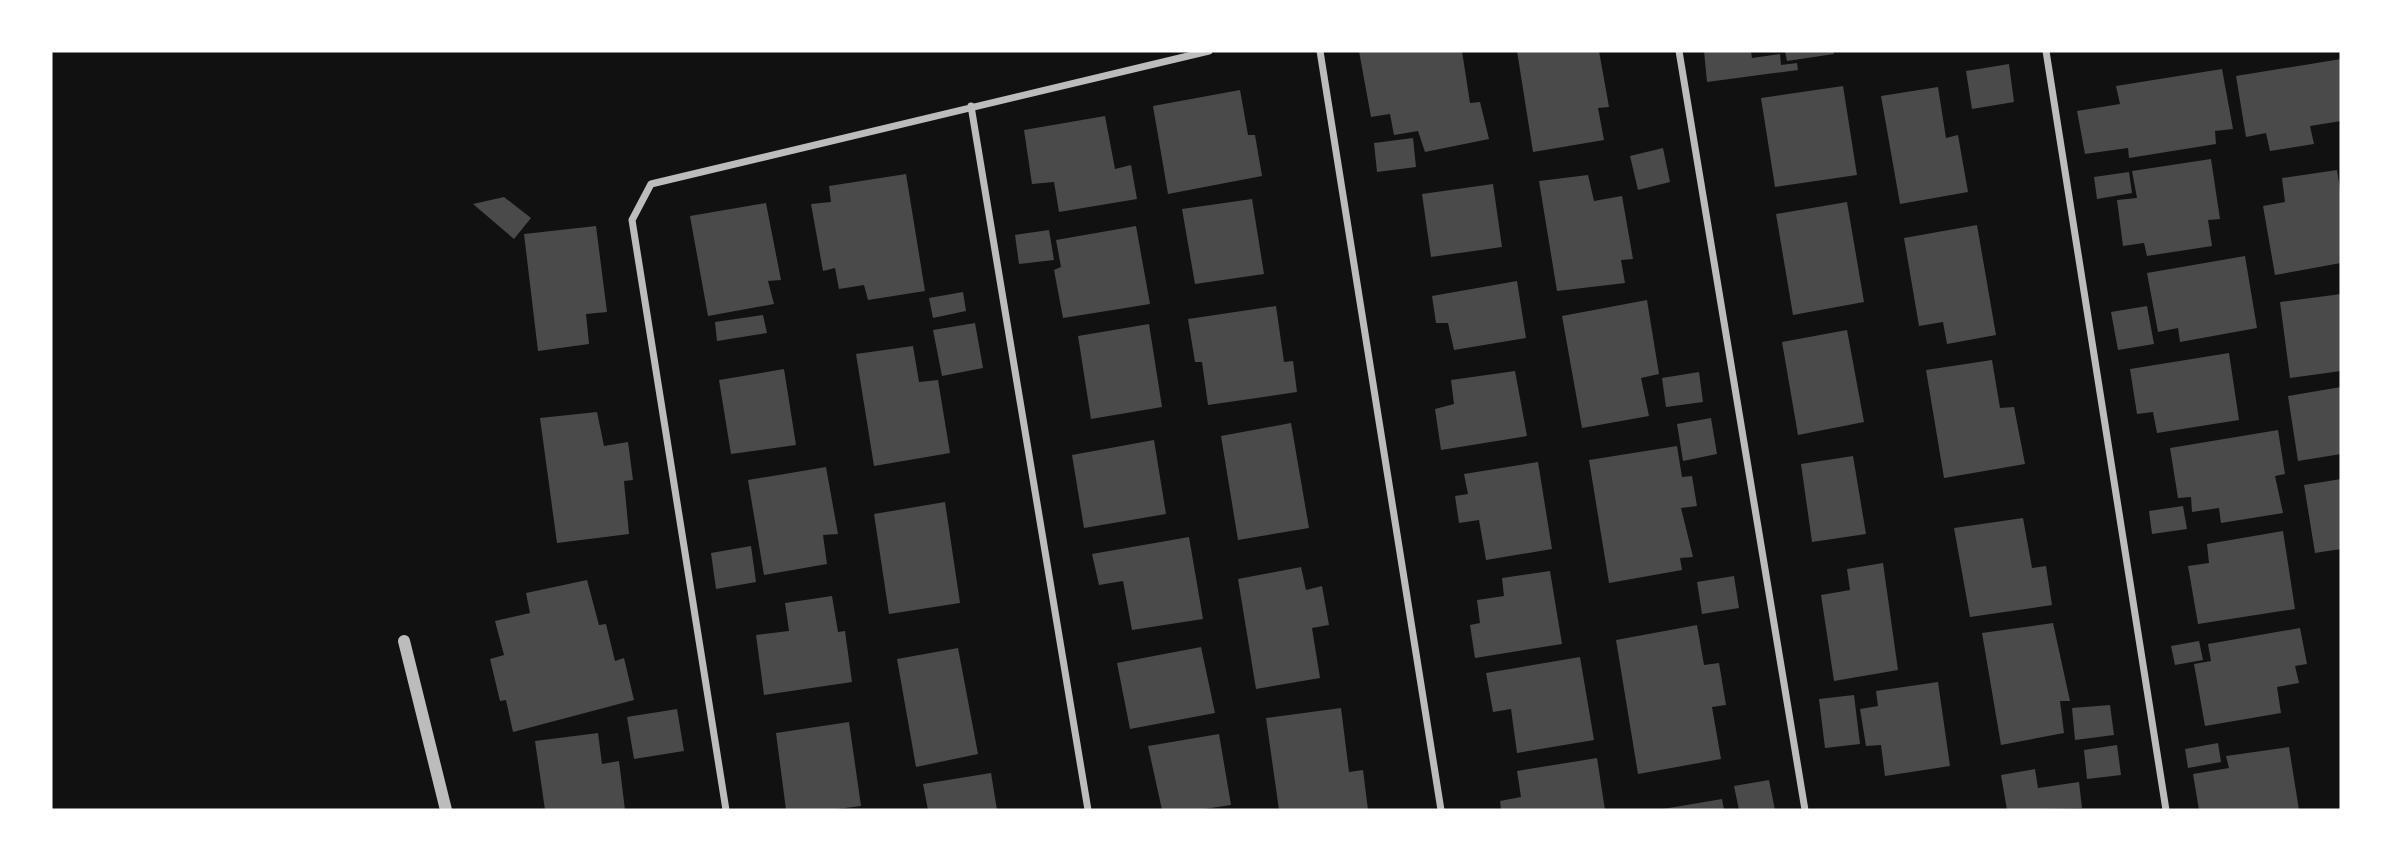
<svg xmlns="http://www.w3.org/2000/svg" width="2392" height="861" font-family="Helvetica,sans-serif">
	<rect width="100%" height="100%" fill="#111"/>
	<path fill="#4a4a4a" d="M 1359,51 L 1462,51 L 1470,103 L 1480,102 L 1489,139 L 1425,152 L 1418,131 L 1394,135 L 1390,114 L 1371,117 Z
		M 1517,51 L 1599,51 L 1609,107 L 1598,108 L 1604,140 L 1533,152 Z
		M 1704,51 L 1751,51 L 1752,58 L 1780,54 L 1781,65 L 1797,63 L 1798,70 L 1707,82 Z
		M 1785,51 L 1833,51 L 1834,54 L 1787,61 Z
		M 2341,59 L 2341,121 L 2310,126 L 2314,144 L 2270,151 L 2266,133 L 2246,137 L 2236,76 Z
		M 2009,64 L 2014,102 L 1972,109 L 1966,71 Z
		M 2222,69 L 2233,129 L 2215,131 L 2216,144 L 2129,158 L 2128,148 L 2085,154 L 2077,111 L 2120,104 L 2116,86 Z
		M 1843,86 L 1857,175 L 1775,187 L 1761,98 Z
		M 1938,87 L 1946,138 L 1958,135 L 1968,192 L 1900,204 L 1881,96 Z
		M 1240,90 L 1248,135 L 1255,135 L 1262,176 L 1168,194 L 1153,106 Z
		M 1105,116 L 1115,169 L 1131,165 L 1137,199 L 1059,212 L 1054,182 L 1032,184 L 1024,130 Z
		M 1413,138 L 1416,167 L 1377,172 L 1374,143 Z
		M 1663,148 L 1670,182 L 1638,190 L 1630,156 Z
		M 2211,159 L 2220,219 L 2208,220 L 2212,246 L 2147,256 L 2144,243 L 2123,246 L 2117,200 L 2137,198 L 2132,171 Z
		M 2337,170 L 2341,195 L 2341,263 L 2275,275 L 2263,206 L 2285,202 L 2282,178 Z
		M 2129,172 L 2132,193 L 2097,199 L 2094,177 Z
		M 906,174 L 925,291 L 868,300 L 864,285 L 839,289 L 835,268 L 823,271 L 811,204 L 831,202 L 829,186 Z
		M 1588,175 L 1594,201 L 1622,196 L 1633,259 L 1621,260 L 1625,283 L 1557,291 L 1539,181 Z
		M 1493,184 L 1502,247 L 1431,257 L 1422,194 Z
		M 504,197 L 531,218 L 514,239 L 473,204 Z
		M 1252,199 L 1264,274 L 1195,284 L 1182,209 Z
		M 1847,202 L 1864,302 L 1793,315 L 1776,214 Z
		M 766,203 L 781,280 L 768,281 L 774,304 L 708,316 L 690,216 Z
		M 1977,225 L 1996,335 L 1947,344 L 1943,322 L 1919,326 L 1904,238 Z
		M 596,226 L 607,312 L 586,314 L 589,344 L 538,351 L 524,234 Z
		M 1136,226 L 1150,304 L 1063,318 L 1054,270 L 1061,267 L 1056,240 Z
		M 1049,230 L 1054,260 L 1019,264 L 1015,235 Z
		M 2245,256 L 2257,328 L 2180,342 L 2178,328 L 2158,332 L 2147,273 Z
		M 1517,281 L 1526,338 L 1454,350 L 1448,323 L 1436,323 L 1432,296 Z
		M 963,292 L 966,311 L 933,318 L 929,298 Z
		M 2341,294 L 2341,371 L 2290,378 L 2280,302 Z
		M 1647,300 L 1659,374 L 1641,378 L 1649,416 L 1582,428 L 1562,316 Z
		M 1276,306 L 1284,362 L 1293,361 L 1297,392 L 1208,405 L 1202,362 L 1195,362 L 1188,319 Z
		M 2147,306 L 2154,344 L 2118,350 L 2111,312 Z
		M 763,315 L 767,333 L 717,341 L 715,322 Z
		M 975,323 L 983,368 L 942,376 L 933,330 Z
		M 1149,324 L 1162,407 L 1091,419 L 1078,336 Z
		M 1847,330 L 1864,422 L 1798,435 L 1782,342 Z
		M 913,346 L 919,382 L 938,380 L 950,453 L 874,466 L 856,354 Z
		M 2229,353 L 2239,420 L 2157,433 L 2153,412 L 2137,414 L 2130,369 Z
		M 1992,360 L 2000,408 L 2014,407 L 2025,464 L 1944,478 L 1926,370 Z
		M 784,369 L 796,445 L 731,454 L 719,380 Z
		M 1515,371 L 1527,436 L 1441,450 L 1435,409 L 1454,404 L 1451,380 Z
		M 1699,372 L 1703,402 L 1666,407 L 1662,378 Z
		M 2341,387 L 2341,454 L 2298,461 L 2288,396 Z
		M 597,412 L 604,446 L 628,442 L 633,480 L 624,481 L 629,534 L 557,543 L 540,418 Z
		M 1711,418 L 1717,454 L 1683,461 L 1677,424 Z
		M 1291,423 L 1309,528 L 1238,540 L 1221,436 Z
		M 2278,430 L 2285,474 L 2275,476 L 2283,513 L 2221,523 L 2219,508 L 2192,512 L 2191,497 L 2178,498 L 2170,448 Z
		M 1154,440 L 1166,514 L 1084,528 L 1072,455 Z
		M 1677,446 L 1682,477 L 1692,476 L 1697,506 L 1681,508 L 1693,557 L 1680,558 L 1682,570 L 1609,583 L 1589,460 Z
		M 1853,456 L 1866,534 L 1812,542 L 1801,464 Z
		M 1538,462 L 1552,549 L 1486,560 L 1479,520 L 1459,523 L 1455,496 L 1468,494 L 1464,474 Z
		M 826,467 L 838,534 L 823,535 L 827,564 L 764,575 L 748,480 Z
		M 2341,479 L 2341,549 L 2315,553 L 2304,485 Z
		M 945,502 L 960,603 L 889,614 L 874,514 Z
		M 2183,506 L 2187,529 L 2152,534 L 2149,511 Z
		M 2023,518 L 2032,568 L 2046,566 L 2052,605 L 1970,617 L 1954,528 Z
		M 2283,531 L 2295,609 L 2198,624 L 2188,566 L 2209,563 L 2207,544 Z
		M 1189,537 L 1203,619 L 1132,630 L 1123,581 L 1099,585 L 1092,554 Z
		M 751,546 L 756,582 L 716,589 L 711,553 Z
		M 1883,563 L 1898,670 L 1834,681 L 1821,595 L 1850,590 L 1847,569 Z
		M 1301,567 L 1306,590 L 1322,586 L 1329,625 L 1312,628 L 1320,678 L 1256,689 L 1238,579 Z
		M 1550,571 L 1562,644 L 1475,658 L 1470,625 L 1480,623 L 1477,600 L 1504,596 L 1502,578 Z
		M 1734,576 L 1739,608 L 1702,614 L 1697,582 Z
		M 587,580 L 599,625 L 606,624 L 615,661 L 624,658 L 634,700 L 513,732 L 506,700 L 500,701 L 490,659 L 504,655 L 495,621 L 530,613 L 526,593 Z
		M 832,596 L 838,632 L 845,631 L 852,682 L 764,695 L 756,635 L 789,631 L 785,603 Z
		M 2053,623 L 2070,701 L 2060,701 L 2064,733 L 2001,745 L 1982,633 Z
		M 1697,625 L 1704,665 L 1719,663 L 1726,705 L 1712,707 L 1721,759 L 1638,774 L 1616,640 Z
		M 2300,628 L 2307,664 L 2295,666 L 2299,683 L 2277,687 L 2281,713 L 2205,726 L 2194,664 L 2211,661 L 2208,644 Z
		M 2199,641 L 2203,660 L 2175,665 L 2171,646 Z
		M 1201,647 L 1215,713 L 1130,729 L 1117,663 Z
		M 958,648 L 978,754 L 916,767 L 897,659 Z
		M 1580,657 L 1594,740 L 1517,753 L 1511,709 L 1493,712 L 1486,673 Z
		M 1938,682 L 1950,766 L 1885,776 L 1881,745 L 1866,746 L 1860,709 L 1878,706 L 1876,691 Z
		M 1854,695 L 1860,744 L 1825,748 L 1819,699 Z
		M 2110,705 L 2114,735 L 2075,740 L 2072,708 Z
		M 1341,708 L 1349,772 L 1363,770 L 1368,810 L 1279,810 L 1266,718 Z
		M 677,709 L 684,751 L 634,759 L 627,717 Z
		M 849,722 L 861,806 L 829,810 L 786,810 L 776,733 Z
		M 598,733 L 602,764 L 619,761 L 625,810 L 545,810 L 535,741 Z
		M 1219,734 L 1231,805 L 1197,810 L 1162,810 L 1148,746 Z
		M 2218,743 L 2221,762 L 2188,768 L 2185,749 Z
		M 2117,745 L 2121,775 L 2087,779 L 2084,750 Z
		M 2289,747 L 2299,810 L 2199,810 L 2193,774 L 2229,768 L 2226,756 Z
		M 1597,758 L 1605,810 L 1501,810 L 1500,801 L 1521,797 L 1517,771 Z
		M 2035,769 L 2038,788 L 2079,782 L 2082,808 L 2007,810 L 2001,775 Z
		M 991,773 L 997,810 L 928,810 L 923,784 Z
		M 1769,780 L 1775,810 L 1739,810 L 1734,786 Z
		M 1722,799 L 1724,810 L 1663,810 L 1663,809 Z"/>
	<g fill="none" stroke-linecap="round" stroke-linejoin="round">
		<path stroke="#bcbcbc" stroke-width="7" d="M 1320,51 L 1441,810
			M 1679,51 L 1805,810
			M 2046,51 L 2166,810
			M 971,106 L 1088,810
			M 726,810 L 632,220 L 651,184 L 1209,51"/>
		<path stroke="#bcbcbc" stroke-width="12" d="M 404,641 L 446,810"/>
	</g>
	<rect width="2392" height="861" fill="none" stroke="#ffffff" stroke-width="105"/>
</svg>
